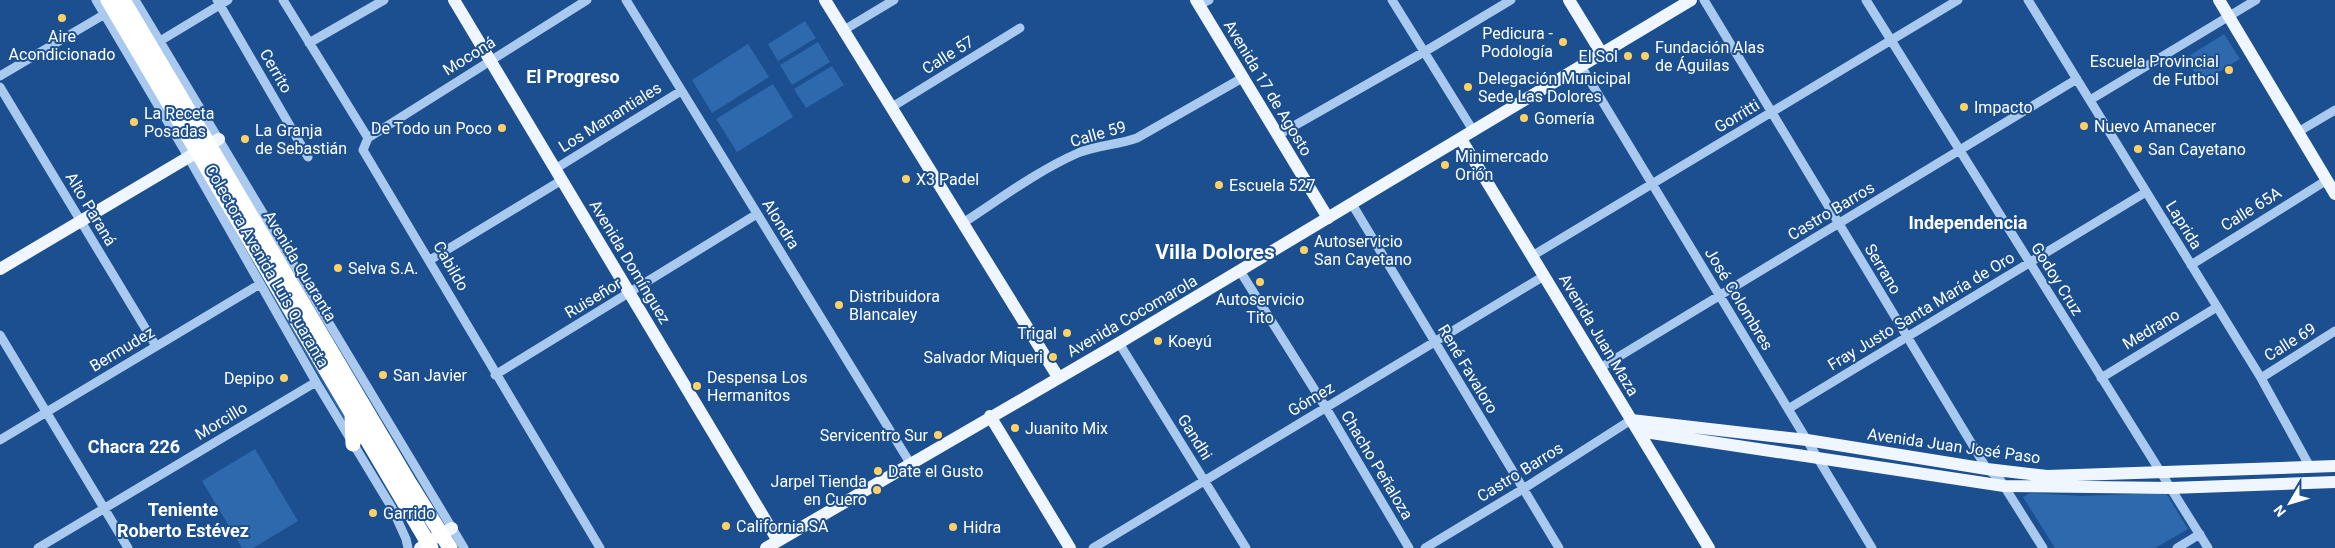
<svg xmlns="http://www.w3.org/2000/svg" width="2335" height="548" font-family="Roboto,sans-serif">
	<rect width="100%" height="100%" fill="#1b4f8f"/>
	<path fill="#2e69ad" d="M 805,21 L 816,38 L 778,61 L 768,44 Z
		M 2224,34 L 2240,59 L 2201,83 L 2186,58 Z
		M 818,42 L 830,62 L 792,85 L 780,65 Z
		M 748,44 L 769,77 L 712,113 L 692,80 Z
		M 832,66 L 844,85 L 806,108 L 794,89 Z
		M 773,84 L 793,117 L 737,152 L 716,119 Z
		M 201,173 L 349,417 L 348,428 L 340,412 Z
		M 255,449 L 298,521 L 253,548 L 242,548 L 202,481 Z
		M 2030,493 L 2082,496 L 2166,493 L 2188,529 L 2155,548 L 2055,548 L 2023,497 Z"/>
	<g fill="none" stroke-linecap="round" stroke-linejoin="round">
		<path stroke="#a9c9ee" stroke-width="9" d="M 96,0 L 186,153 L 316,382 L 392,508 L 406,539 L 408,548
			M 135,0 L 464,548
			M 217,0 L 308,157
			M 283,0 L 368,138
			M 626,0 L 910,463
			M 1392,0 L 1474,132
			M 1704,0 L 1987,469 L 1999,478 L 2043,548
			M 1866,0 L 2208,548
			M 2028,0 L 2261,378 L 2310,467
			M 1199,5 L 1209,0
			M 844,30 L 894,0
			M 160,41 L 228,0
			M 309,43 L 384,0
			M 1581,66 L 1872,548
			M 0,76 L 105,14
			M 0,87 L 156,346
			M 2090,100 L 2256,0
			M 892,107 L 1020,28
			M 2298,132 L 2335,110
			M 1278,135 L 1424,52 L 1511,0
			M 368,138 L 363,150 C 443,282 520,416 600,548
			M 368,138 L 587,0
			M 555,169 L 681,91
			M 1352,204 L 1559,548
			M 963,223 C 1000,199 1037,171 1078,153 C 1097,145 1118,145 1137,138 L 1244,77
			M 1532,256 L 1958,0
			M 430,260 L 562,180
			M 2191,265 L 2327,180
			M 1240,271 L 1326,408 L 1409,548
			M 0,335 L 128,548
			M 1119,343 L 1246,548
			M 1600,368 L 2077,79
			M 495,375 L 757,214
			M 2101,378 L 2217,307
			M 2261,378 L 2335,331
			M 1788,409 L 2146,192
			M 0,440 L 260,284
			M 38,548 L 316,382
			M 1093,548 L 1544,276
			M 1425,548 L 1523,489 L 1631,420
			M 2177,548 L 2200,534"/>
		<path stroke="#f0f6ff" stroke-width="12" d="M 454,0 L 778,541
			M 825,0 L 1058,377
			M 1196,0 L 1328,218
			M 1569,0 L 1602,54
			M 2219,0 L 2335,194
			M 1461,139 L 1709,548
			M 0,269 L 219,139
			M 990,416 L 1070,548
			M 1631,420 L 1807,440 L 1987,469 L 2047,476 L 2335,466
			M 1638,431 L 2004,486 L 2171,488 L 2335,482
			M 420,548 L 428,542 L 452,528
			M 766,548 L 1119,343 L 1691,0"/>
		<path stroke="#fff" stroke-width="15" d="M 108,0 L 431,548
			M 123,0 L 410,484 L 450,548
			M 352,415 L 353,444"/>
	</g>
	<g fill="#ffd166" stroke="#1b4f8f" stroke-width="2">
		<circle cx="62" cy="18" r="5"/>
		<circle cx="1563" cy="42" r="5"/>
		<circle cx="1628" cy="56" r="5"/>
		<circle cx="1645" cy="56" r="5"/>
		<circle cx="2229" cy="70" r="5"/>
		<circle cx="1468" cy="87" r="5"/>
		<circle cx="1964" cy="107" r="5"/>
		<circle cx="1524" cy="118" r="5"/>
		<circle cx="134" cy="122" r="5"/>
		<circle cx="2084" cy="126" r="5"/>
		<circle cx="502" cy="128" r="5"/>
		<circle cx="245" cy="139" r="5"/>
		<circle cx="2138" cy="149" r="5"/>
		<circle cx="1445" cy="165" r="5"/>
		<circle cx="906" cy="179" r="5"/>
		<circle cx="1219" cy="185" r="5"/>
		<circle cx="1304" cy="250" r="5"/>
		<circle cx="338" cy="268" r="5"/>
		<circle cx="1260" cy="282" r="5"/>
		<circle cx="839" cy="305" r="5"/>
		<circle cx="1067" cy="333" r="5"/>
		<circle cx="1158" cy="341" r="5"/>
		<circle cx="1053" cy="357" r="5"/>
		<circle cx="383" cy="375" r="5"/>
		<circle cx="284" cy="378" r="5"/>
		<circle cx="697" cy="386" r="5"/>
		<circle cx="1015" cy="428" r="5"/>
		<circle cx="938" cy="435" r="5"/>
		<circle cx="878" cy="471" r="5"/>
		<circle cx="877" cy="490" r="5"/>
		<circle cx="373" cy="513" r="5"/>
		<circle cx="726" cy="526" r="5"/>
		<circle cx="953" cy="527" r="5"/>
	</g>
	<g text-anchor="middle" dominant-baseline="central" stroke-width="4" stroke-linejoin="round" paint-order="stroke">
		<g font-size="16" fill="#fff" stroke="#1b4f8f" text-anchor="start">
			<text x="1553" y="33" text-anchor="end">Pedicura -<tspan x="1553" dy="18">Podología</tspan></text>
			<text x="62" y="36" text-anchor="middle">Aire<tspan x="62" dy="18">Acondicionado</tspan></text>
			<text x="1655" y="47">Fundación Alas<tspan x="1655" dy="18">de Águilas</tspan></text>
			<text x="1618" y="56" text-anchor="end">El Sol</text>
			<text x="2219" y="61" text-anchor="end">Escuela Provincial<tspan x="2219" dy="18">de Futbol</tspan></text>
			<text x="1478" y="78">Delegación Municipal<tspan x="1478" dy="18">Sede Las Dolores</tspan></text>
			<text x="1974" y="107">Impacto</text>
			<text x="144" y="113">La Receta<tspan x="144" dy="18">Posadas</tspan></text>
			<text x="1534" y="118">Gomería</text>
			<text x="2094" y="126">Nuevo Amanecer</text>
			<text x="492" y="128" text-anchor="end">De Todo un Poco</text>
			<text x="255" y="130">La Granja<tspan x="255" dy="18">de Sebastián</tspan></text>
			<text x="2148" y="149">San Cayetano</text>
			<text x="1455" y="156">Minimercado<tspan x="1455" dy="18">Orión</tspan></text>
			<text x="916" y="179">X3 Padel</text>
			<text x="1229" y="185">Escuela 527</text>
			<text x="1314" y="241">Autoservicio<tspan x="1314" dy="18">San Cayetano</tspan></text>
			<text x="348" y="268">Selva S.A.</text>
			<text x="849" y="296">Distribuidora<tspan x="849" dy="18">Blancaley</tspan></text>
			<text x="1260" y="299" text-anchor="middle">Autoservicio<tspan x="1260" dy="18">Tito</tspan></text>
			<text x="1057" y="333" text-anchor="end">Trigal</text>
			<text x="1168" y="341">Koeyú</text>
			<text x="1043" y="357" text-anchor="end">Salvador Miqueri</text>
			<text x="393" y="375">San Javier</text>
			<text x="707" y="377">Despensa Los<tspan x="707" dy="18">Hermanitos</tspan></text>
			<text x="274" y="378" text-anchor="end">Depipo</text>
			<text x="1025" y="428">Juanito Mix</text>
			<text x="928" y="435" text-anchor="end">Servicentro Sur</text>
			<text x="888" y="471">Date el Gusto</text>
			<text x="867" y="481" text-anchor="end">Jarpel Tienda<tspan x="867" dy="18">en Cuero</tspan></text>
			<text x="383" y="513">Garrido</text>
			<text x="736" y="526">California SA</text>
			<text x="963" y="527">Hidra</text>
		</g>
		<g font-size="16" fill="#fff" stroke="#1b4f8f">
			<text transform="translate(948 55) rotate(-32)">Calle 57</text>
			<text transform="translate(469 56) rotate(-32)">Moconá</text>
			<text transform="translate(276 71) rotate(60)">Cerrito</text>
			<text transform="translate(1268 88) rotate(59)">Avenida 17 de Agosto</text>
			<text transform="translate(1737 116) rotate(-31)">Gorritti</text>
			<text transform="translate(610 117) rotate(-32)">Los Manantiales</text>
			<text transform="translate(1098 134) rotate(-16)">Calle 59</text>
			<text transform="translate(91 209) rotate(59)">Alto Paraná</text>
			<text transform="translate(2251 209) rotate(-32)">Calle 65A</text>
			<text transform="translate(1831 211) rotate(-31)">Castro Barros</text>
			<text transform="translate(781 224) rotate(58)">Alondra</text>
			<text transform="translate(2184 225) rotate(58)">Laprida</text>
			<text transform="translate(630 262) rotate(59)">Avenida Domínguez</text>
			<text transform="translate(267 266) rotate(60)">Colectora Avenida Luis Quaranta</text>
			<text transform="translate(300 266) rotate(59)">Avenida Quaranta</text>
			<text transform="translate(451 266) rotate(60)">Cabildo</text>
			<text transform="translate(1883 269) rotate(59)">Serrano</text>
			<text transform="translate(2057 279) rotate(58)">Godoy Cruz</text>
			<text transform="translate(593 298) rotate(-31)">Ruiseñor</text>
			<text transform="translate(1739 299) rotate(59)">José Colombres</text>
			<text transform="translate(1921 311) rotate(-31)">Fray Justo Santa María de Oro</text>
			<text transform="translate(1132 316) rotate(-30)">Avenida Cocomarola</text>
			<text transform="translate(2151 329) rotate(-31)">Medrano</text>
			<text transform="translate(1599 335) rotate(59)">Avenida Juan Maza</text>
			<text transform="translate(2290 342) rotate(-32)">Calle 69</text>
			<text transform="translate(122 349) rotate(-31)">Bermudez</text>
			<text transform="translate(1468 369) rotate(59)">René Favaloro</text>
			<text transform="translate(1311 399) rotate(-31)">Gómez</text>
			<text transform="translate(221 421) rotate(-31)">Morcillo</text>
			<text transform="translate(1195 437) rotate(58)">Gandhi</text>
			<text transform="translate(1954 446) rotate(8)">Avenida Juan José Paso</text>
			<text transform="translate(1377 465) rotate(59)">Chacho Peñaloza</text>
			<text transform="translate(1520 472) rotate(-32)">Castro Barros</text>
		</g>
		<g font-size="18" font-weight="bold" fill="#fff" stroke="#1b4f8f">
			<text x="573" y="76">El Progreso</text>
			<text x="1968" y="222">Independencia</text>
			<text x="134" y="446">Chacra 226</text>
			<text x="183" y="509">Teniente<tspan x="183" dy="21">Roberto Estévez</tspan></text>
		</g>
		<g font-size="21" font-weight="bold" fill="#fff" stroke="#1b4f8f">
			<text x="1215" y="252">Villa Dolores</text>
		</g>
	</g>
	<g transform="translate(2290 503) rotate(232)" stroke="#1b4f8f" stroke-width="4" paint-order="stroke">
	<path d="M0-4L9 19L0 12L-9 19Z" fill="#ffffff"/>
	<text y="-8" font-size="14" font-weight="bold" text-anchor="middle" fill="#ffffff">N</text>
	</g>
</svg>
